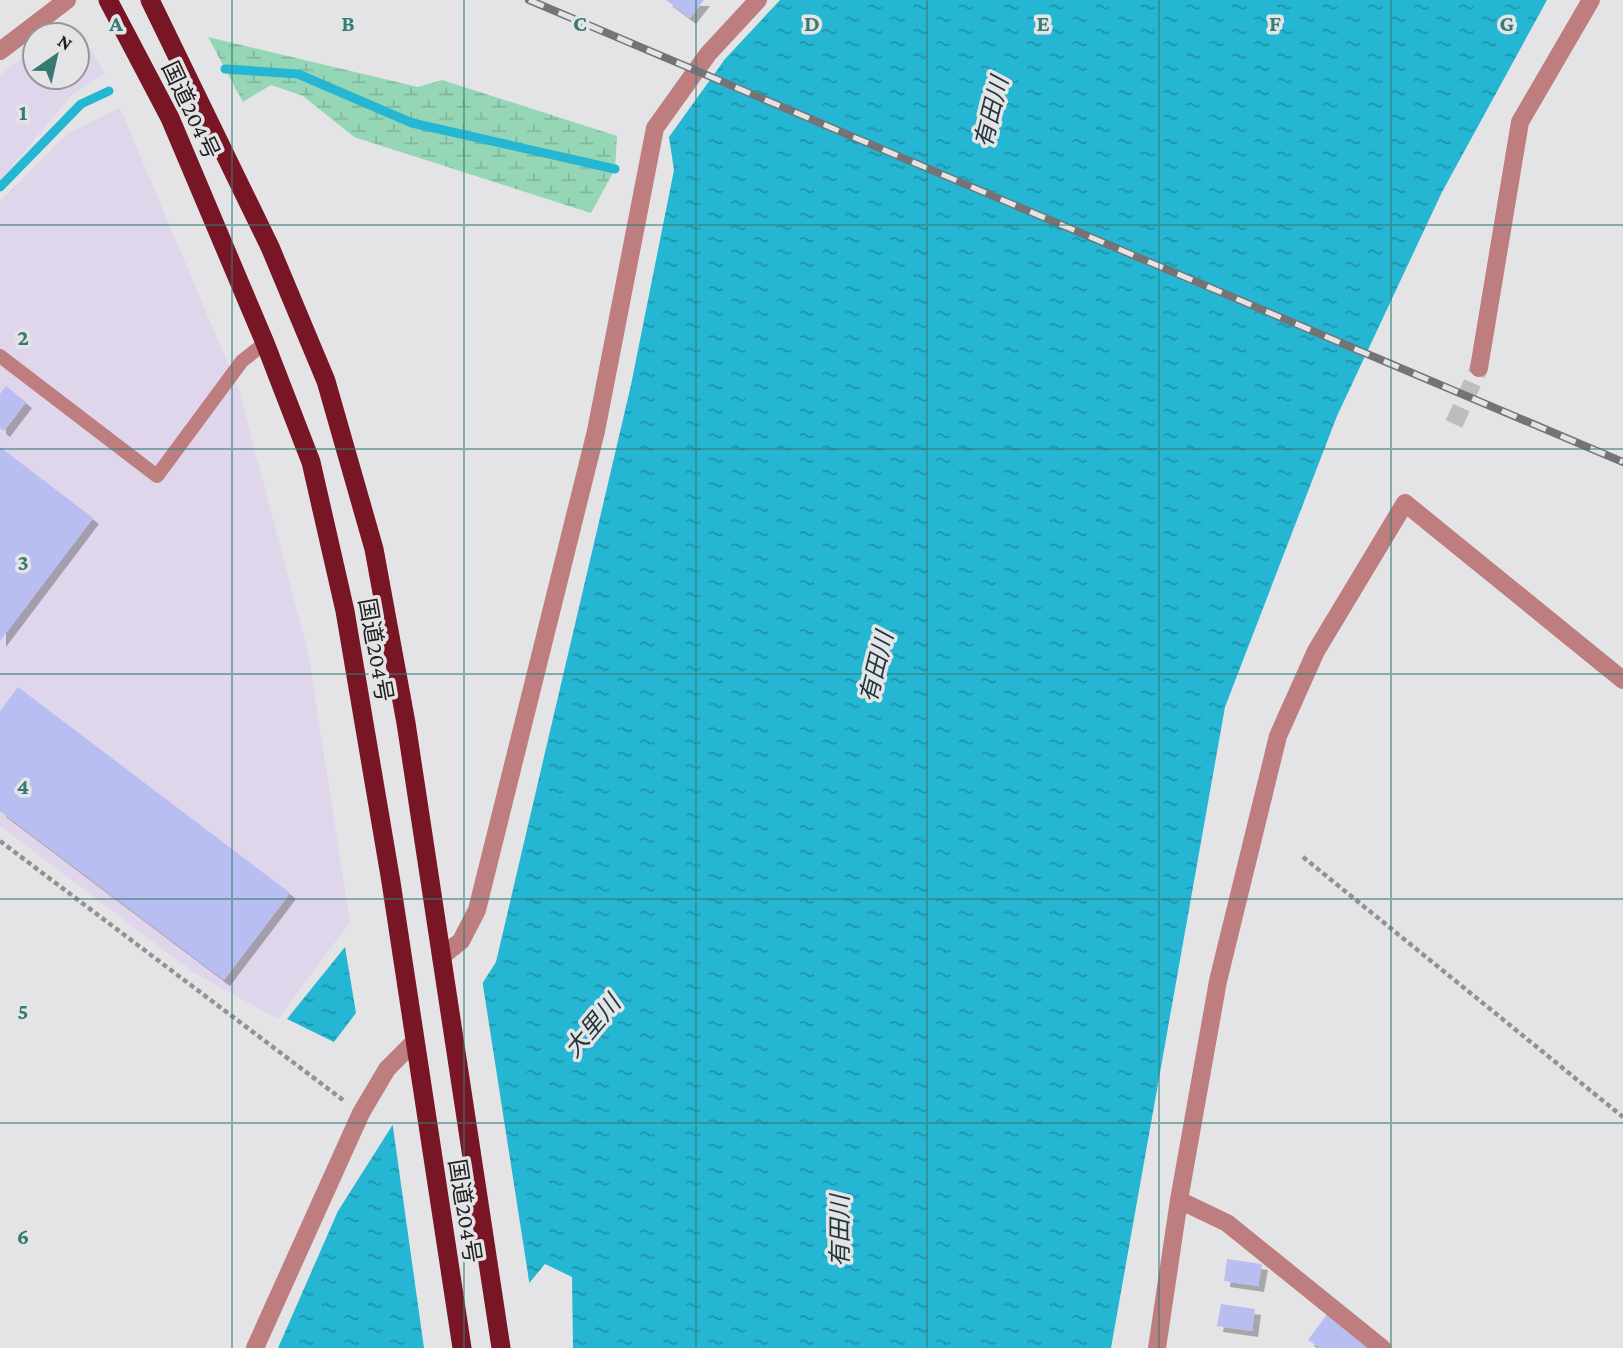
<svg xmlns="http://www.w3.org/2000/svg" width="1623" height="1348" font-family="'Crimson Pro','Noto Sans JP',serif">
	<defs>
		<pattern id="wetland-marsh" width="20" height="14" patternUnits="userSpaceOnUse" patternTransform="scale(1.75)"><rect width="20" height="14" fill="#95d6b6"/><path d="M1 5h8M5 5V1M11 12h8M15 12V8" fill="none" stroke="#80b79c"/></pattern>
		<pattern id="water-ripples" width="26" height="14" patternUnits="userSpaceOnUse" patternTransform="scale(1.75)"><rect width="26" height="14" fill="#24b6d2"/><path d="M2 4q2-2 4 0t4 0M15 11q2-2 4 0t4 0" fill="none" stroke="#1f94aa"/></pattern>
		<filter id="shadow"><feDropShadow dx="6" dy="6" stdDeviation="0" flood-color="#0004"/></filter>
	</defs>
	<rect width="100%" height="100%" fill="#e4e4e7"/>
	<path fill="#dfd6eb" d="M 35,47 L 35,77 L 77,77 L 77,47 L 90,49 L 105,73 L 72,95 L 0,180 L 0,75 Z
		M 120,108 L 239,390 L 308,652 L 350,922 L 278,1019 L 194,973 L 0,826 L 0,201 L 68,133 Z"/>
	<path fill="url(#wetland-marsh)" d="M 208,37 L 418,87 L 442,80 L 617,136 L 615,169 L 591,213 L 354,137 L 303,96 L 271,85 L 243,102 Z"/>
	<path fill="url(#water-ripples)" d="M 780,0 L 1547,0 L 1442,192 L 1337,416 L 1225,707 L 1111,1348 L 573,1348 L 572,1277 L 545,1264 L 475,1348 L 278,1348 L 338,1211 L 496,962 L 631,385 L 674,170 L 669,137 L 725,59 Z
		M 345,947 L 356,1013 L 334,1042 L 287,1019 Z"/>
	<path fill="#e4e4e7" d="M 482,979 L 530,1287 L 479,1348 L 424,1348 L 392,1120 Z"/>
	<g fill="none" stroke-linecap="round" stroke-linejoin="round">
		<path stroke="#24b6d2" stroke-width="9" d="M 225,69 L 298,74 L 412,123 L 615,169
			M 0,187 L 81,104 L 109,91"/>
	</g>
	<path fill="#b8bef1" filter="url(#shadow)" d="M 666,0 L 704,0 L 690,18 Z
		M 6,386 L 26,402 L 4,431 L 0,428 L 0,394 Z
		M 0,447 L 93,518 L 0,641 Z
		M 18,687 L 290,893 L 224,980 L 0,811 L 0,711 Z
		M 1227,1259 L 1262,1264 L 1258,1286 L 1224,1281 Z
		M 1221,1304 L 1255,1309 L 1252,1331 L 1217,1326 Z
		M 1328,1313 L 1370,1348 L 1320,1348 L 1308,1340 Z"/>
	<g fill="none" stroke-linecap="round" stroke-linejoin="round">
		<path stroke="#bdbdc0" stroke-width="18" stroke-dasharray="18 9" stroke-linecap="butt" d="M 1454,424 L 1479,368"/>
		<path stroke="#929294" stroke-width="4.5" stroke-dasharray="5 3.5" stroke-linecap="butt" d="M 0,841 L 343,1100
			M 1303,857 L 1623,1117"/>
		<path stroke="#be7d7e" stroke-width="14" d="M 0,356 L 157,476 L 242,361 L 265,343"/>
		<path stroke="#be7d7e" stroke-width="18" d="M 1479,368 L 1520,122 L 1591,0
			M 441,957 L 461,941 L 477,910 L 596,431 L 655,128 L 708,54 L 758,0
			M 1179,1200 L 1227,1223 L 1382,1348
			M 255,1348 L 361,1113 L 387,1069 L 414,1042
			M 1157,1348 L 1179,1200 L 1218,981 L 1278,736 L 1316,651 L 1405,503 L 1623,680"/>
		<path stroke="#be7d7e" stroke-width="18" d="M 0,51 L 67,0"/>
		<path stroke="#781626" stroke-width="19" d="M 108,0 L 170,118 L 265,343 L 311,462 L 345,611 L 391,882 L 462,1348
			M 150,0 L 270,247 L 326,381 L 374,549 L 406,723 L 501,1348"/>
		<defs>
			<path id="rail" d="M 529,0 L 1623,462"/>
		</defs>
		<use href="#rail" stroke="#747476" stroke-width="8"/>
		<use href="#rail" stroke="#e4e4e7" stroke-width="5" stroke-dasharray="16" stroke-linecap="butt"/>
	</g>
	<path fill="none" stroke="#357b73" stroke-width="2" stroke-opacity="0.55" d="M 232,0 L 232,1348M 464,0 L 464,1348M 696,0 L 696,1348M 927,0 L 927,1348M 1159,0 L 1159,1348M 1391,0 L 1391,1348M 0,225 L 1623,225M 0,449 L 1623,449M 0,674 L 1623,674M 0,899 L 1623,899M 0,1123 L 1623,1123"/>
	<g text-anchor="middle" dominant-baseline="central" stroke-width="7" stroke-linejoin="round" paint-order="stroke">
		<g font-size="23" fill="#212122" stroke="#e4e4e7">
			<text transform="translate(191 110) rotate(65)">国道204号</text>
			<text transform="translate(376 650) rotate(80)">国道204号</text>
			<text transform="translate(465 1211) rotate(81)">国道204号</text>
		</g>
		<g font-size="24" font-style="italic" fill="#1f363b" stroke="#e4e4e7">
			<text transform="translate(991 112) rotate(-76)">有田川</text>
			<text transform="translate(876 667) rotate(-76)">有田川</text>
			<text transform="translate(592 1026) rotate(-50)">大里川</text>
			<text transform="translate(839 1231) rotate(-90)">有田川</text>
		</g>
	</g>
	<g font-size="23" text-anchor="middle" font-weight="bold" fill="#357b73" stroke="#e4e4e7" stroke-width="7" stroke-linejoin="round" paint-order="stroke">
		<text x="116" y="31">A</text>
		<text x="348" y="31">B</text>
		<text x="580" y="31">C</text>
		<text x="812" y="31">D</text>
		<text x="1043" y="31">E</text>
		<text x="1275" y="31">F</text>
		<text x="1507" y="31">G</text>
		<text x="23" y="120">1</text>
		<text x="23" y="345">2</text>
		<text x="23" y="570">3</text>
		<text x="23" y="794">4</text>
		<text x="23" y="1019">5</text>
		<text x="23" y="1244">6</text>
	</g>
	<g transform="translate(56 56) rotate(34)"><circle r="33" fill="#e4e4e7" stroke="#969698" stroke-width="2"/>
	<path d="M0-5L12 26L0 18L-12 26Z" fill="#357b73"/>
	<text y="-10" font-size="19" font-weight="bold" text-anchor="middle" fill="#212122">N</text>
	</g>
</svg>
